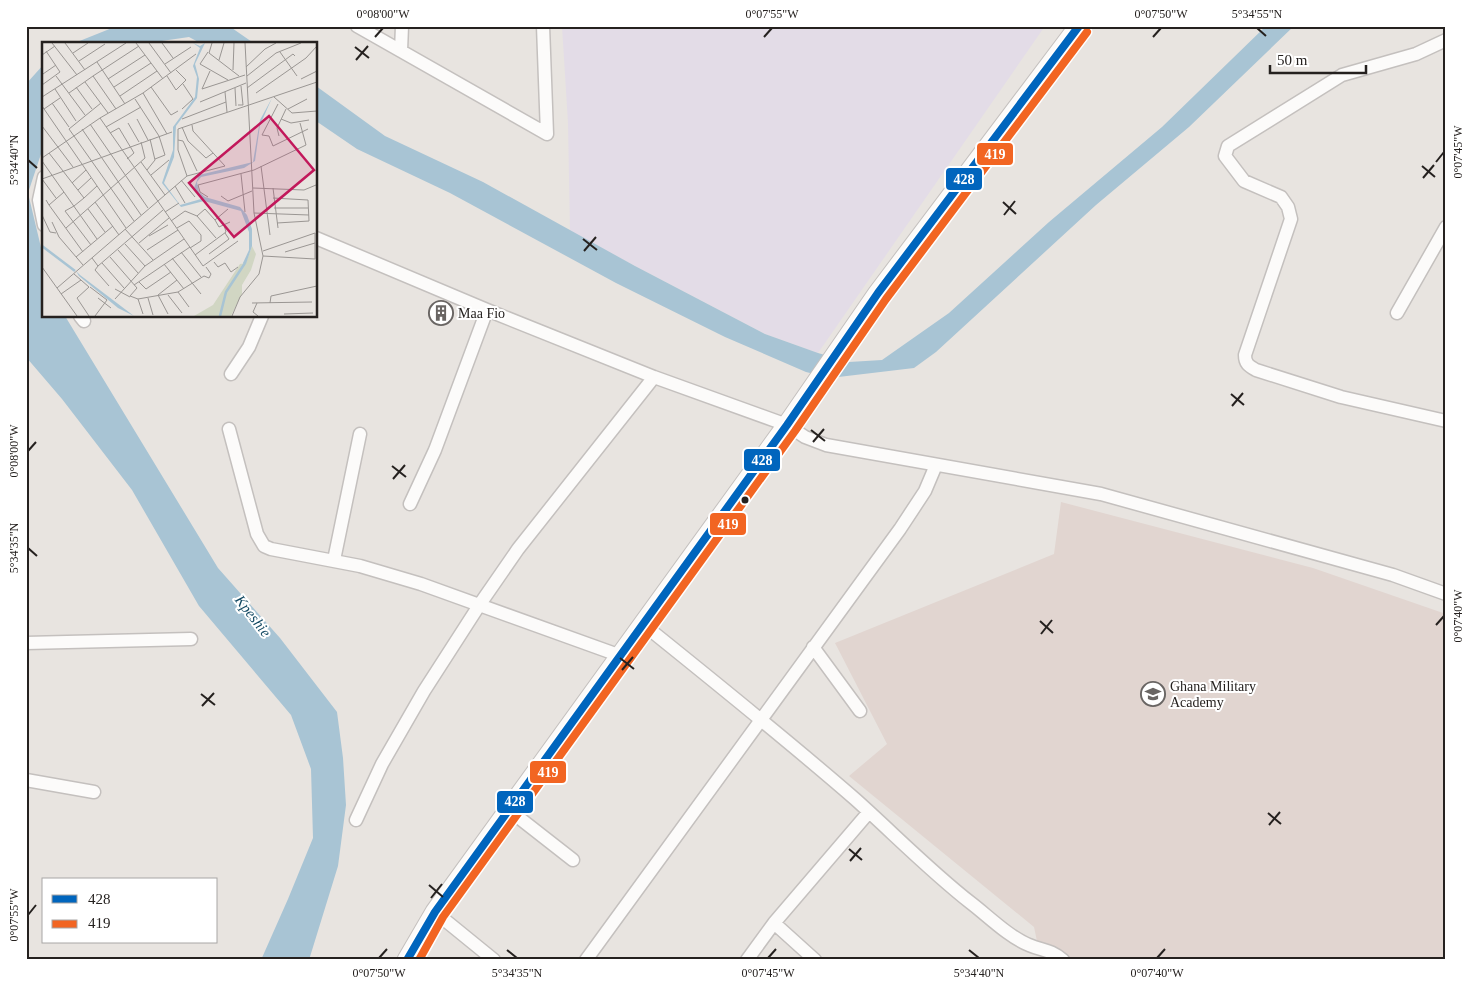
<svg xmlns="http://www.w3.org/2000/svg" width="1472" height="986" font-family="'Times New Roman',serif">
	<rect width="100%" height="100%" fill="#e8e4e0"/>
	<path fill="#e3dce7" d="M 562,26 L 1045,26 L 818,353 L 765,334 L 635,266 L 570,231 L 568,123 Z"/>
	<path fill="#e1d5d0" d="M 1061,502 L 1313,568 L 1446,614 L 1446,960 L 1041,960 L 1034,927 L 849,776 L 887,744 L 835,643 L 1054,554 Z"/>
	<path fill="#a8c4d4" d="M 117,26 L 229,26 L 255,44 L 202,44 L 189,37 L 141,44 L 72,44 Z
		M 1266,26 L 1294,26 L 1189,127 L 1096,205 L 936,352 L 914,368 L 830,378 L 806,372 L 725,337 L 616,283 L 450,193 L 357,149 L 316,121 L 316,86 L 385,136 L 483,182 L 635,266 L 765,334 L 818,353 L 849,362 L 882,360 L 949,313 L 1049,222 L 1162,127 Z
		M 44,64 L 44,145 L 28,193 L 44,260 L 44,316 L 65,316 L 218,568 L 280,638 L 337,712 L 343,758 L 346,805 L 338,866 L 309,960 L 261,960 L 288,899 L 313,838 L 311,769 L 291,715 L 199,606 L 132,490 L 62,399 L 26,357 L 26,84 Z"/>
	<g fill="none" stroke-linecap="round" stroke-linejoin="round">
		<defs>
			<path id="minor" d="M 357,26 L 547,134
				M 543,26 L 547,134
				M 1446,40 L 1416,54 L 1342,75 L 1228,146 L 1225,156 L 1244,181 L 1281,197 L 1288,207 L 1291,219 L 1245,355 C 1245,364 1249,366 1256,370 L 1341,397 L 1446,421
				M 401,51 L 402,26
				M 44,177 L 39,200 L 44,225
				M 316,238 L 487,310 L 654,377 L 787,425 L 805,437 L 826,445 L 1101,494 L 1393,575 L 1446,594
				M 1397,313 L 1446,227
				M 80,316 L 84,321
				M 231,374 L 249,347 L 262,316
				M 229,429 L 257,534 L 264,546 L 271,549 L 360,566 L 421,584 L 621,656
				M 410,504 L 435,450 L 487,310
				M 334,560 L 360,434
				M 644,625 C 715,682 786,739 855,799 C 893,833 930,871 971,903 C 988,916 1009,937 1029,945 C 1043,951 1050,949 1063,960
				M 26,643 L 191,639
				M 813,647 L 860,711
				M 26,780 L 94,792
				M 509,810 L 573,860
				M 356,820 L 382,764 L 424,691 L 480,604 L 518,549 L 654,377
				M 435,912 L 494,960
				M 774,923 L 815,960
				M 586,960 L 900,529 L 925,491 L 936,465
				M 747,960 L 774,923 L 869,812"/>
			<path id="secondary" d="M 407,960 L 435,912 L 787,425 L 878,293 L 1079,26"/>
		</defs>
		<use href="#minor" stroke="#c4c0be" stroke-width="15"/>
		<use href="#secondary" stroke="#c4c0be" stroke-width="21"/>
		<use href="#minor" stroke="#fcfbfa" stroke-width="12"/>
		<use href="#secondary" stroke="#fcfbfa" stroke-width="19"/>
		<defs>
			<path id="bus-1" d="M 407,960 L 435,912 L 787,425 L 878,293 L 1079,26"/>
			<path id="bus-2" d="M 419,960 L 443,917 L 795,431 L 886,299 L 1087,32"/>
		</defs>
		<use href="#bus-1" stroke="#fff" stroke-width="11"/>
		<use href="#bus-2" stroke="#fff" stroke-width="11"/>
		<use href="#bus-1" stroke="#0065bd" stroke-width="8"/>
		<use href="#bus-2" stroke="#f26522" stroke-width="8"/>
	</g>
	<path fill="none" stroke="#25211f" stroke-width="2" d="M 1257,28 L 1266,36M 375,37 L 383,28M 764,37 L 772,28M 1153,37 L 1161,28M 355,47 L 369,58M 356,60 L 368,46M 28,160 L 37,168M 1436,162 L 1444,152M 1422,166 L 1435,177M 1423,178 L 1434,165M 1003,202 L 1016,214M 1004,215 L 1015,201M 583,239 L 597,250M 584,251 L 596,237M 1231,394 L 1244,405M 1232,406 L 1243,393M 811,430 L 825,441M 813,442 L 824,429M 28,451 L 36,442M 392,466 L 406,477M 393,479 L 405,465M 28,548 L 37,556M 1040,621 L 1053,633M 1436,625 L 1444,616M 1041,634 L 1052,620M 620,658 L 634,669M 622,670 L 633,657M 201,694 L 215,705M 202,706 L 214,693M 1268,813 L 1281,824M 1269,825 L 1280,812M 849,849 L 862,860M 850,861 L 861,848M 429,885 L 443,897M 431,898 L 442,884M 28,915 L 36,905M 507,950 L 517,958M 969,950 L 979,958M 379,958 L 387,949M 768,958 L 776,949M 1157,958 L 1165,949"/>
	<defs>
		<symbol id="building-ring" viewBox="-11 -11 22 22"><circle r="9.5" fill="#fff" stroke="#696563" stroke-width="1.5"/><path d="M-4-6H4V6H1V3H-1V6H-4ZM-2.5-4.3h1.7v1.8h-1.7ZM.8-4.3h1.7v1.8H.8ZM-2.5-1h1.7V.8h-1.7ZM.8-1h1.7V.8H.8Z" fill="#696563"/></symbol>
		<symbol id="school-ring" viewBox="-11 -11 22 22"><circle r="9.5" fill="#fff" stroke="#696563" stroke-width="1.5"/><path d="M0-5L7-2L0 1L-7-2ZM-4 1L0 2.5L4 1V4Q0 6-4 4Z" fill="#696563"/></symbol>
	</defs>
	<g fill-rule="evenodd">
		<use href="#building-ring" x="427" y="299" width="28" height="28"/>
		<use href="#school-ring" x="1139" y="680" width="28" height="28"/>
	</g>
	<circle fill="#25211f" stroke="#fff" stroke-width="2" cx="745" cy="500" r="4.5"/>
	<g text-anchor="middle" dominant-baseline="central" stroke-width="4" stroke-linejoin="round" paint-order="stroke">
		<g font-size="14" fill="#25211f" stroke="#fff" text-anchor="start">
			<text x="458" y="313">Maa Fio</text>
			<text x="1170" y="686">Ghana Military<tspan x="1170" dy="16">Academy</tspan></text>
		</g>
		<g font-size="15" font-style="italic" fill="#144a63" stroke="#fff">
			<text transform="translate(253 616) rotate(52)">Kpeshie</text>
		</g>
	</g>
	<g transform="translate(42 42)">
		<rect width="275" height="275" fill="#e8e4e0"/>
		<path d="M 210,204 L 214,212 L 209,228 L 200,243 L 200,252 L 189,274 L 152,274 L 171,263 L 198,222 L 204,221 Z" fill="#d1d6c3"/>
		<path d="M 151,1 L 158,4 L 163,1 L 153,22 L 157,37 L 155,56 L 134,84 L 132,115 L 122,141 L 138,163 L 159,157 L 152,146 L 157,133 L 211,120 L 218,78 L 230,56 L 218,83 L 213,119 L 202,126 L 159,135 L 155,140 L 157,150 L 163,155 L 198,165 L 205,173 L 210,187 L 210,204 L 204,222 L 201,221 L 207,208 L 207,190 L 199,169 L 162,159 L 139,165 L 120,141 L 131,108 L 131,85 L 153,55 L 155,35 L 151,24 L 158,6 ZM 34,229 L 38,233 L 92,274 L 76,266 L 37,234 Z" fill="#a8c4d4"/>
		<path fill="none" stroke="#a8c4d4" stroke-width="2.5" d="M 0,204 L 33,229M 178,274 L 184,250 L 203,221"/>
		<path fill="none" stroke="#9a9693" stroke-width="1" d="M 10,1 L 35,33M 23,1 L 43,28M 94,1 L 121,37M 107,1 L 129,31M 120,1 L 131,16M 170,1 L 167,11 L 197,34M 166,10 L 158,22 L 186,38M 238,10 L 255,34M 31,11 L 46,1M 0,13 L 13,4M 177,18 L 182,1M 37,19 L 63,2M 55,20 L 83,62M 123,22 L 149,5M 204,25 L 223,7 L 234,1M 191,28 L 192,1M 1,32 L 14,23M 14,34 L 43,73M 51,34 L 97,4M 125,34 L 134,48 L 144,38 L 134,28M 205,34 L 234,11 L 259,1M 66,37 L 103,13M 259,37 L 275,29M 43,40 L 66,71M 0,43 L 18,30 L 4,9M 34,45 L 50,67M 72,45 L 109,21M 109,45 L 129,73 L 136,69M 193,46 L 194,64M 205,46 L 251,12 L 253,14M 13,47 L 34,79M 160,47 L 203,33M 160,47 L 168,29M 183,50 L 185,70M 27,51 L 51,34 L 74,67M 101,51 L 125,92M 214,51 L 264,16 L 275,4M 78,54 L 115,29M 0,55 L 84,1M 232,55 L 250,71 L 275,69M 93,57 L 117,94 L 123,113 L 113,117M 158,60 L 204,41M 10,61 L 27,85M 59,61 L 27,87 L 92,179M 236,62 L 220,93 L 227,94 L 231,104 L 266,87M 196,63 L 201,63 L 199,44M 0,64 L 84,186M 2,67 L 18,56M 140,67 L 151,57 L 141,42M 246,67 L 265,57M 58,76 L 161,224 L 196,199M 95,77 L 106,98M 140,77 L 184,60M 239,77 L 249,81 L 267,78M 86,81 L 97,100M 48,82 L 106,166M 150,83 L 151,89 L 183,124M 0,84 L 31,125M 64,85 L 99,65M 140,85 L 146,99 L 164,116 L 171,111M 40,87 L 99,173M 68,91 L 77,86 L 92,111 L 85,117M 237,94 L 235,86 L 244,67M 136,98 L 141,99 L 155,129M 7,111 L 42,156 L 32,164M 0,116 L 58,76 L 101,51 L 154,12M 0,119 L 55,197M 99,120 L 123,153M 219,124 L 228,193M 105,128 L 113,118 L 108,97M 199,132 L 203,170M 109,133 L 127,118M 145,134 L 136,108 L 136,87 L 275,40M 139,138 L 153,155M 30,141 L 44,128M 133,144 L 143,161M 211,146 L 262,148 L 274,143M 231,146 L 236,186M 36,148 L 49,136M 179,154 L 186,159 L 210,149M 166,155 L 158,150 L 156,143 L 212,128 L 264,103 L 258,81M 14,156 L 0,137 L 130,90M 42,156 L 55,144M 231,156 L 266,158 L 267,179 L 235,181M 4,158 L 7,163 L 22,150M 53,160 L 77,193M 7,163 L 41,210M 32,164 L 23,169 L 49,203M 232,166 L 266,166M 46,167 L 63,190M 123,170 L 137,161M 212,171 L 267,173M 0,173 L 8,190 L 14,191M 155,174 L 174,196M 173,178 L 177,185 L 188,180M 129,179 L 143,169 L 155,174 L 163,167 L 173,178 L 186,167M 10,180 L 17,195 L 41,223M 24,186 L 103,116 L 99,100M 135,186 L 147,179 L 159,193 L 159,199 L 148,206M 83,187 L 111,218M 107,194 L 126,183M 97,201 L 127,176M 83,202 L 103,224M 76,208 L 96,231M 105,208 L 136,188M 221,209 L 273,191 L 273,217 L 221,214M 139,210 L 159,235M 243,210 L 273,201M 167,212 L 187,197 L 183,191M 153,213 L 184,190 L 182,183M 34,215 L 71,184M 68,215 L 95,246 L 88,254 L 96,257 L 136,250 L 162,234 L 167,236 L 169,232 L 164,225M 50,216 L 56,224 L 121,168M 130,216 L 159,252M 172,220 L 176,225 L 183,221 L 189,230 L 196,225M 60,221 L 82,246M 122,222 L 142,247M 56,224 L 53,228 L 67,244M 0,225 L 35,274M 32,232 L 47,245 L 35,256 L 47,274M 97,240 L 104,247 L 129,230M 92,243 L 148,205M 48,245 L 65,258 L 53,274M 15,246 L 145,134 L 183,124M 73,247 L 88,255M 136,250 L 147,265M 19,252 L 39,238M 126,253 L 140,271M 56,256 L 69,266M 106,256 L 111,273M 73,257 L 103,224 L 142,197M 96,257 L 101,272M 210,261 L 270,260M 215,261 L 211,270 L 216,274M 228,261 L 229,254 L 275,244M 126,272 L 116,253 L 135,238M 242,272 L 271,271M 190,274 L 198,255 L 217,232 L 221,214 L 212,171 L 203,1"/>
		<path fill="#c2185b" fill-opacity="0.15" stroke="#c2185b" stroke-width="2.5" d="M 227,74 L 272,128 L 192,195 L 147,141 Z"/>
		<rect width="275" height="275" fill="none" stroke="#25211f" stroke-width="2.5"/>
	</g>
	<g stroke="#fff" stroke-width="2">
		<rect x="976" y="142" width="38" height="24" rx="5" fill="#f26522"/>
		<rect x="945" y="167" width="38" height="24" rx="5" fill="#0065bd"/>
		<rect x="743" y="448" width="38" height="24" rx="5" fill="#0065bd"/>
		<rect x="709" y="512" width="38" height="24" rx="5" fill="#f26522"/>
		<rect x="529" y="760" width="38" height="24" rx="5" fill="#f26522"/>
		<rect x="496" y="790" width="38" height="24" rx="5" fill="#0065bd"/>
	</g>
	<g font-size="14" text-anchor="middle" font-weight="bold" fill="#fff">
		<text x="995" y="159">419</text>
		<text x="964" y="184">428</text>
		<text x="762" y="465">428</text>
		<text x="728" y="529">419</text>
		<text x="548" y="777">419</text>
		<text x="515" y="806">428</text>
	</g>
	<rect width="1472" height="986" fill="none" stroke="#ffffff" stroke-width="55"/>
	<rect x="42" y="878" width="175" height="65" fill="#ffffff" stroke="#a8a6a5"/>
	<rect x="52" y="895" width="25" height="8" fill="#0065bd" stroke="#a8a6a5"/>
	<text x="88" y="904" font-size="15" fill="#25211f">428</text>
	<rect x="52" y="920" width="25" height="8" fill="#f26522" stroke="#a8a6a5"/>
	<text x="88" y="928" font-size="15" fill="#25211f">419</text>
	<path d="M1270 65v8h96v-8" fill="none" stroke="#25211f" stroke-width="2.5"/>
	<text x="1277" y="65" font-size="15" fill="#25211f" stroke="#ffffff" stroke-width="4" paint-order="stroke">50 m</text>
	<rect x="28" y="28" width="1416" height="930" fill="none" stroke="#25211f" stroke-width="2"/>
	<g font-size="12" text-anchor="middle" fill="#25211f">
		<text x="383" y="18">0°08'00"W</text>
		<text x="772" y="18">0°07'55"W</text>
		<text x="1161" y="18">0°07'50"W</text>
		<text x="1257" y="18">5°34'55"N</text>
		<text transform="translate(1458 152) rotate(-90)" y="4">0°07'45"W</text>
		<text transform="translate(14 160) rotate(-90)" y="4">5°34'40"N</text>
		<text transform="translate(14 451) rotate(-90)" y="4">0°08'00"W</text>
		<text transform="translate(14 548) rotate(-90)" y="4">5°34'35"N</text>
		<text transform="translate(1458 616) rotate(-90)" y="4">0°07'40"W</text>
		<text transform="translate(14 915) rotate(-90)" y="4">0°07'55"W</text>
		<text x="379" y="977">0°07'50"W</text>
		<text x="517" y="977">5°34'35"N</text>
		<text x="768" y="977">0°07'45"W</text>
		<text x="979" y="977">5°34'40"N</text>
		<text x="1157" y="977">0°07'40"W</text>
	</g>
</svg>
